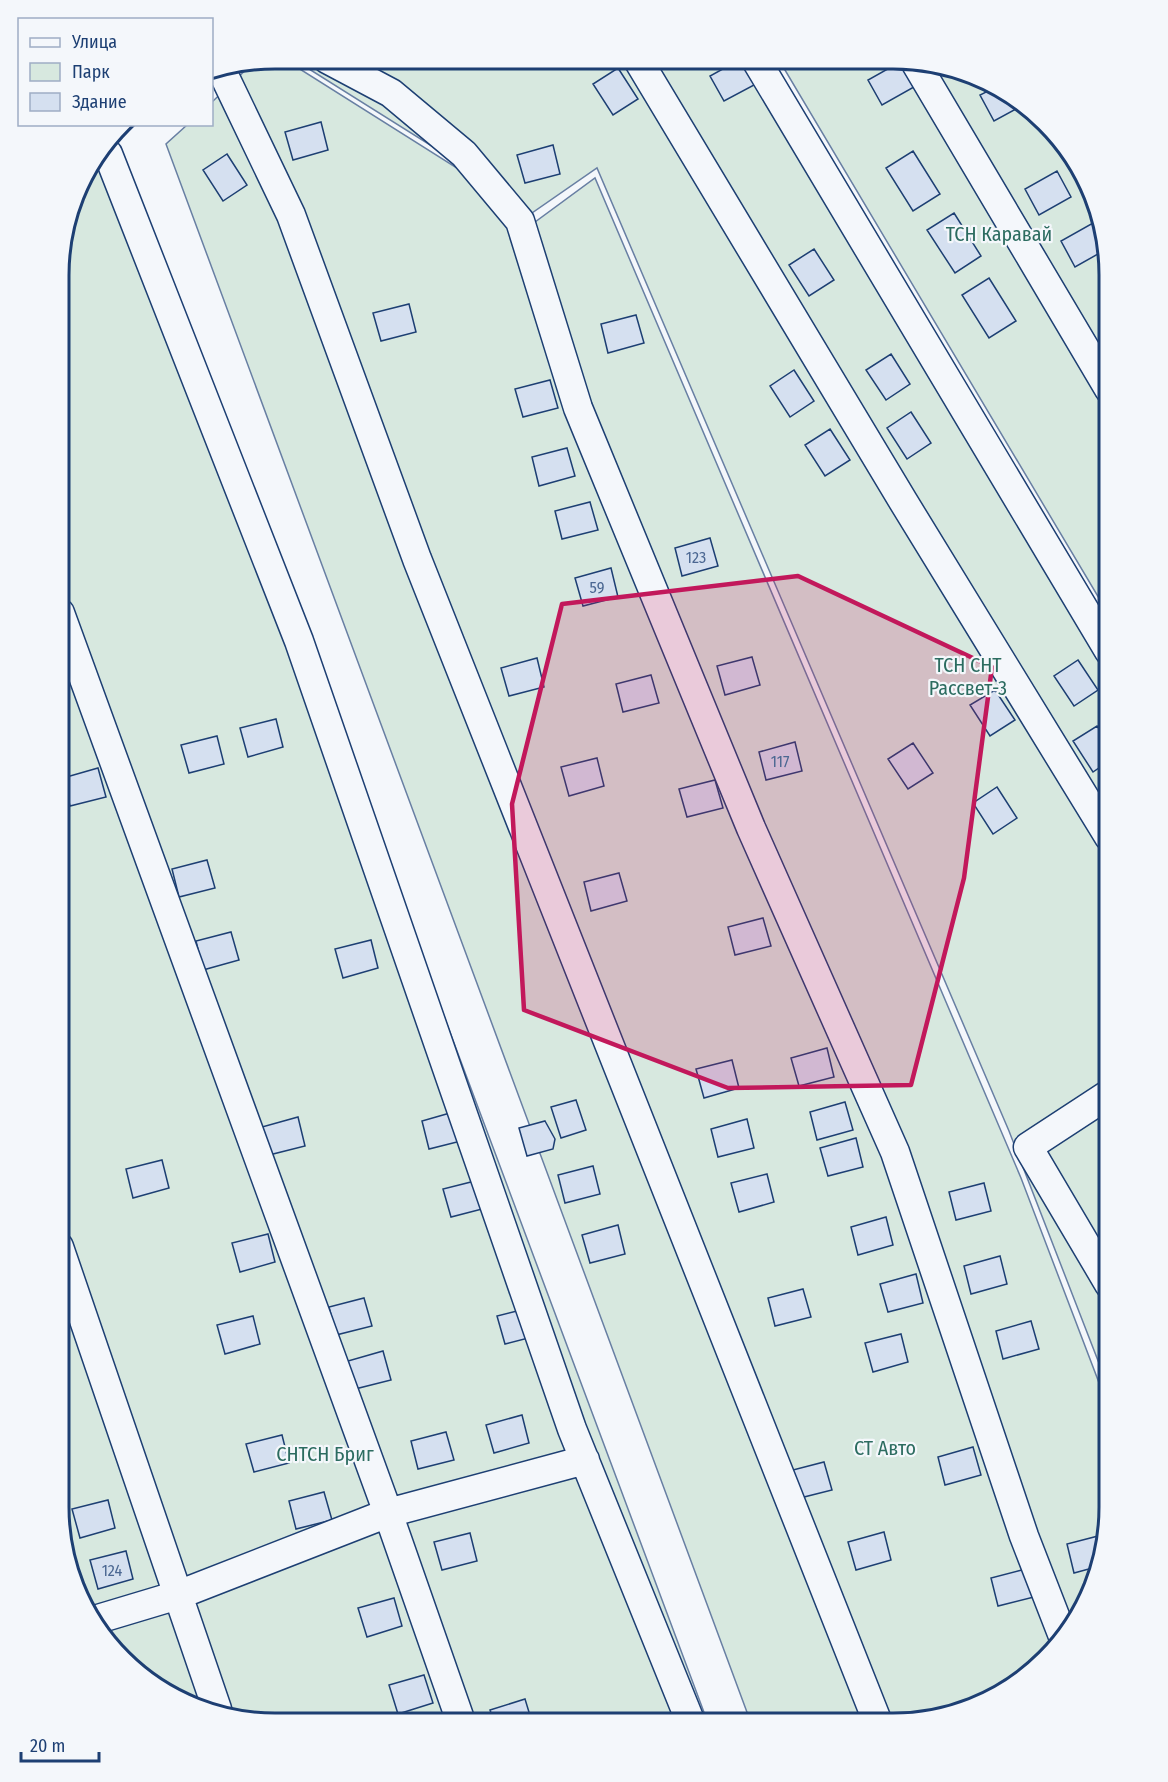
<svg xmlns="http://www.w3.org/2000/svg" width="1168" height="1782" font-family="'Fira Sans Condensed',sans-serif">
	<rect width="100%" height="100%" fill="#f4f7fb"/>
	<path fill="#d7e8df" stroke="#687fa3" stroke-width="1.5" d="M 275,59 L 284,59 L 457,168 L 520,233 L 595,178 L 1021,1178 L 1109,1409 L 1109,1522 L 1098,1577 L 1065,1639 L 976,1707 L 893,1723 L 751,1723 L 166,144 L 187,125 L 212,124 L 212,102 L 253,63 Z
		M 293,59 L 764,60 L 1109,637 L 1109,1389 L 1009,1131 L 597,168 L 516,224 L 459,163 Z
		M 779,60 L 922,60 L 1025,103 L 1093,192 L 1109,275 L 1109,615 Z
		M 110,141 L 126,165 L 708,1723 L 247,1722 L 143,1679 L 75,1590 L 59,1507 L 60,247 L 81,179 Z"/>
	<path fill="#d5e0f0" stroke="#1d3f73" stroke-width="1.5" d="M 739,60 L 743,60 L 756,84 L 724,101 L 710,76 Z
		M 900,62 L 914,87 L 882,105 L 868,80 Z
		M 618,68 L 638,99 L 613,115 L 593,84 Z
		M 992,89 L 1025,103 L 1025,104 L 994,121 L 980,95 Z
		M 321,122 L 328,150 L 293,160 L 285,132 Z
		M 553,145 L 560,174 L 525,183 L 517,155 Z
		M 913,151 L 940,194 L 913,211 L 886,168 Z
		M 227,154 L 247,185 L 223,201 L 203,170 Z
		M 1057,171 L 1071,197 L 1039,215 L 1025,189 Z
		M 954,213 L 981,256 L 955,273 L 927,230 Z
		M 1093,223 L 1103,241 L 1105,250 L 1075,267 L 1061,241 Z
		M 814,249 L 834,280 L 809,296 L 789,265 Z
		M 989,278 L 1016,321 L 989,338 L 962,295 Z
		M 409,304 L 416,332 L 381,341 L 373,313 Z
		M 636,315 L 644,343 L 608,353 L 601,324 Z
		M 891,354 L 910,384 L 886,400 L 866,370 Z
		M 794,370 L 814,401 L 790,417 L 770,386 Z
		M 550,380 L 558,408 L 523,417 L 515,389 Z
		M 911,412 L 931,443 L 907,459 L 887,428 Z
		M 830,429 L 850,460 L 825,476 L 805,445 Z
		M 567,448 L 575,476 L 539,486 L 532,457 Z
		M 590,502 L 598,530 L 562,539 L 555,511 Z
		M 710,538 L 718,566 L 682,576 L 675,548 Z
		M 611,568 L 618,597 L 583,606 L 575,578 Z
		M 752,657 L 760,685 L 725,695 L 717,666 Z
		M 537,658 L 544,687 L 509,696 L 501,668 Z
		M 1078,660 L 1098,690 L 1074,706 L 1054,676 Z
		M 651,675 L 659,703 L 623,712 L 616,684 Z
		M 995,690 L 1015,720 L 990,736 L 970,705 Z
		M 276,719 L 283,747 L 248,757 L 240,728 Z
		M 1097,726 L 1109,743 L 1109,761 L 1093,772 L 1073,741 Z
		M 217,736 L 224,764 L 189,773 L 181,745 Z
		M 795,742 L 802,771 L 766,780 L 759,752 Z
		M 913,743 L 933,773 L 908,789 L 888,759 Z
		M 597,758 L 604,786 L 569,796 L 561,767 Z
		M 98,768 L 106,797 L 70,806 L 63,778 Z
		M 715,780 L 723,808 L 687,817 L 679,789 Z
		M 997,787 L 1017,818 L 993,834 L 973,803 Z
		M 207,860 L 215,888 L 179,897 L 172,869 Z
		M 619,873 L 627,901 L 591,911 L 584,882 Z
		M 763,918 L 771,946 L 735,955 L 728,927 Z
		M 231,932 L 239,960 L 203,970 L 196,941 Z
		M 371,940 L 378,968 L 343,978 L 335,949 Z
		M 827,1048 L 834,1077 L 799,1086 L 791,1058 Z
		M 732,1060 L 739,1088 L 704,1098 L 696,1069 Z
		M 576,1100 L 586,1130 L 561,1138 L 551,1107 Z
		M 845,1102 L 853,1130 L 817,1140 L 810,1112 Z
		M 457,1111 L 465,1140 L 429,1149 L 422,1121 Z
		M 298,1117 L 305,1146 L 269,1155 L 262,1127 Z
		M 747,1119 L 754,1148 L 718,1157 L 711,1129 Z
		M 545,1121 L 555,1139 L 553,1149 L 527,1156 L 519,1128 Z
		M 856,1138 L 863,1167 L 828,1176 L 820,1148 Z
		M 162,1160 L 169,1188 L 133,1198 L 126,1169 Z
		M 593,1166 L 600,1194 L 565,1203 L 558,1175 Z
		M 767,1174 L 774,1202 L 739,1212 L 731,1183 Z
		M 479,1180 L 486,1208 L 451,1217 L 443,1189 Z
		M 984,1183 L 991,1211 L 956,1220 L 949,1192 Z
		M 886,1217 L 893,1245 L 858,1255 L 851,1227 Z
		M 618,1225 L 625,1254 L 590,1263 L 582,1235 Z
		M 268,1234 L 275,1262 L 240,1272 L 232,1243 Z
		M 1000,1256 L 1007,1284 L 971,1294 L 964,1266 Z
		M 916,1274 L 923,1303 L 888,1312 L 880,1284 Z
		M 803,1289 L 811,1317 L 775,1326 L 768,1298 Z
		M 364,1298 L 372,1326 L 336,1335 L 329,1307 Z
		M 533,1307 L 540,1335 L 505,1344 L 497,1316 Z
		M 253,1316 L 260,1344 L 225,1354 L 217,1325 Z
		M 1031,1321 L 1039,1349 L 1003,1359 L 996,1331 Z
		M 901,1334 L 908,1362 L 873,1372 L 865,1343 Z
		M 383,1351 L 391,1380 L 355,1389 L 348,1361 Z
		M 522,1415 L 529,1443 L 494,1453 L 486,1425 Z
		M 446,1432 L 454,1460 L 418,1469 L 411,1441 Z
		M 282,1435 L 289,1463 L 254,1472 L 246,1444 Z
		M 973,1447 L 981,1475 L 945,1485 L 938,1457 Z
		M 824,1462 L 832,1490 L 796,1499 L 789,1471 Z
		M 324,1492 L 332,1520 L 296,1529 L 289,1501 Z
		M 108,1500 L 115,1528 L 80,1538 L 72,1509 Z
		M 884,1532 L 891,1560 L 856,1570 L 848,1542 Z
		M 470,1533 L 477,1561 L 442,1570 L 434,1542 Z
		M 1102,1535 L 1105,1544 L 1100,1566 L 1074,1573 L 1067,1544 Z
		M 126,1551 L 133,1579 L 98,1589 L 90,1560 Z
		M 1026,1569 L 1034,1597 L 998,1606 L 991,1578 Z
		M 394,1598 L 402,1626 L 367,1637 L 358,1608 Z
		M 424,1675 L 433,1703 L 398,1714 L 389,1685 Z
		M 525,1699 L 532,1722 L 494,1722 L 490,1710 Z"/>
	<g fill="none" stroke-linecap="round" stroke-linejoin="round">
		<defs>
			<path id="minor" d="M 327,59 L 391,93 L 464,154 L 520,221 L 578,408 L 751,828 L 895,1152 L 1024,1536 L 1064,1639
				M 638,60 L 903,501 L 1109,837
				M 756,60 L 1109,651
				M 914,60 L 1109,389
				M 221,69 L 291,215 L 417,559 L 878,1723
				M 108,154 L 299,641 L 572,1429 L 691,1723
				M 60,613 L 388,1513 L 461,1722
				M 59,1247 L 217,1709
				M 1109,1284 L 1028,1147 L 1109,1094
				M 98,1619 L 178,1595 L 388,1513 L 585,1460"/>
		</defs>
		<use href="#minor" stroke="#1d3f73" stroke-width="31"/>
		<use href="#minor" stroke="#f4f7fb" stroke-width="28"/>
	</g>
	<path fill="#c2185b" fill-opacity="0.2" stroke="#c2185b" stroke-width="4.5" stroke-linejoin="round" d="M 798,576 L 992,667 L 964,878 L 911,1085 L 728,1088 L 524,1010 L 512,804 L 562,604 Z"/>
	<g text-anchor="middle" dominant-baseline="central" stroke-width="4.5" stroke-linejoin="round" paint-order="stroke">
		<g font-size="16" fill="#4b6792">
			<text x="696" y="557">123</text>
			<text x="597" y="587">59</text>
			<text x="780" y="761">117</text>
			<text x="112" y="1570">124</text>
		</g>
		<g font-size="20" fill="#2c6c60" stroke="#f4f7fb">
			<text x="999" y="234">ТСН Каравай</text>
			<text x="968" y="665">ТСН СНТ<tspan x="968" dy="23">Рассвет-3</tspan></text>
			<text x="885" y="1448">СТ Авто</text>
			<text x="325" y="1454">СНТСН Бриг</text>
		</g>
	</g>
	<path d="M0 0H1168V1782H0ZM275 69H893A206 206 0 0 1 1099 275V1507A206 206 0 0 1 893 1713H275A206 206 0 0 1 69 1507V275A206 206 0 0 1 275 69Z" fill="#f4f7fb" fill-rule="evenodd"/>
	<path fill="none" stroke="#1d3f73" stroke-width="3" d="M275 69H893A206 206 0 0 1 1099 275V1507A206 206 0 0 1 893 1713H275A206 206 0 0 1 69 1507V275A206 206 0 0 1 275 69Z"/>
	<rect x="18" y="18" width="195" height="108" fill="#f4f7fb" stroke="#9eadc5" stroke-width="1.5"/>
	<rect x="30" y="38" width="30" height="9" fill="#f4f7fb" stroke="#9eadc5" stroke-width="1.5"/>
	<text x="72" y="48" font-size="18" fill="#1d3f73">Улица</text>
	<rect x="30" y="63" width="30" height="18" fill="#d7e8df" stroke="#9eadc5" stroke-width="1.5"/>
	<text x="72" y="78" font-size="18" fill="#1d3f73">Парк</text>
	<rect x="30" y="93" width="30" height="18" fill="#d5e0f0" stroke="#9eadc5" stroke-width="1.5"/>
	<text x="72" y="108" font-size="18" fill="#1d3f73">Здание</text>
	<path d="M21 1752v9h78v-9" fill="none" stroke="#1d3f73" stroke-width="3"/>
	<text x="30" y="1752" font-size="18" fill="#1d3f73" stroke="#f4f7fb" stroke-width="4.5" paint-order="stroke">20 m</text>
</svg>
